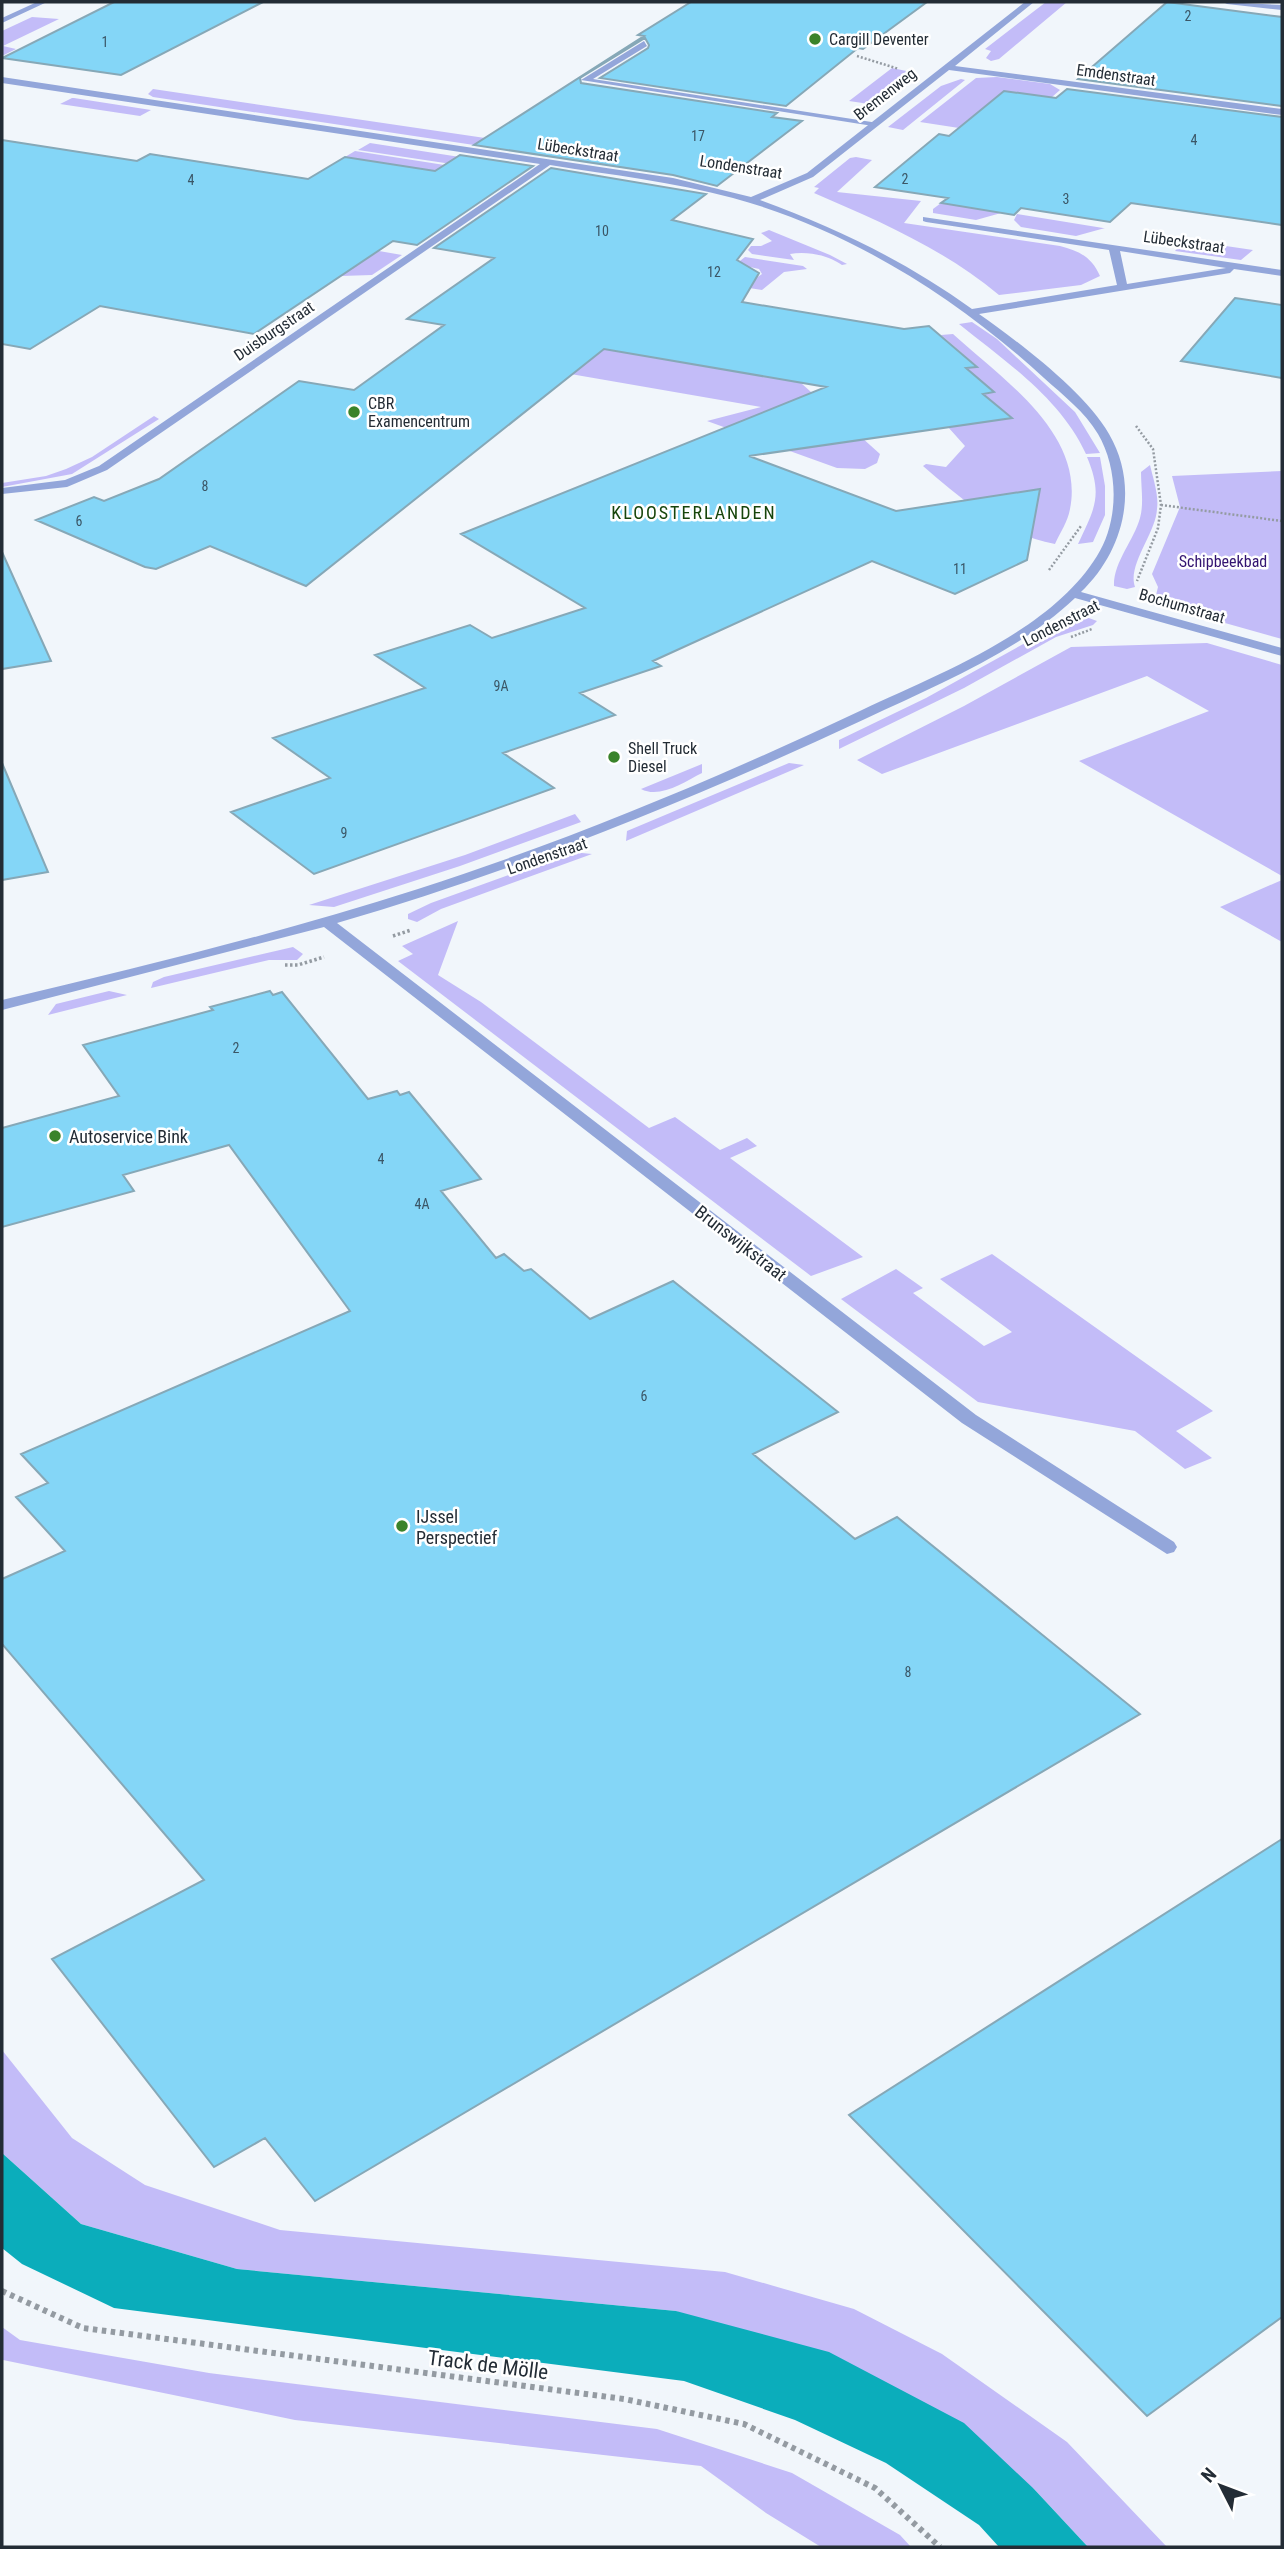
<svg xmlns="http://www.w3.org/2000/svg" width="1284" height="2549" font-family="'Roboto Condensed',sans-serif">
	<rect width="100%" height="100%" fill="#f1f6fb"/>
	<path fill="#c3bcf8" d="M 1046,2 L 1067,2 L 999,59 L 991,61 L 986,58 L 991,51 L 985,49 Z
		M 32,17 L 59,19 L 3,46 L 16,49 L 2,56 L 2,31 Z
		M 892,68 L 916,73 L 876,105 L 849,101 Z
		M 997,77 L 1050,84 L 1060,90 L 1052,97 L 1004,91 L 959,128 L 920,122 L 976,78 Z
		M 961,79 L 965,80 L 903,130 L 888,127 L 941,86 Z
		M 153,89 L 485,138 L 474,145 L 153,97 L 148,94 Z
		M 72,98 L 74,98 L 151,110 L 140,116 L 60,104 Z
		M 370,143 L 492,162 L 512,173 L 358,150 Z
		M 355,151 L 514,176 L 475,206 L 452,202 L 487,179 L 345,157 Z
		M 856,157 L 872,160 L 837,192 L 921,201 L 904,223 L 1060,246 C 1079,251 1092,257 1100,276 L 1081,285 L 999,295 C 944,249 879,221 814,193 L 819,188 L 814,187 L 850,158 Z
		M 941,203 L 1001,213 L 976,220 L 933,213 L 933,209 Z
		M 1017,214 L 1103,228 L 1105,228 L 1076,236 L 1021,227 L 1014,220 Z
		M 769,230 L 830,255 L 847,264 L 842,265 C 828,255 807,251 790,254 L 794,260 L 752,254 L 748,250 L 751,246 L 761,246 L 772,241 L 761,233 Z
		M 1185,240 L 1253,250 L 1241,260 L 1175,251 Z
		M 379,251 L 402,255 L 372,275 L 341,276 Z
		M 745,257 L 803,266 L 807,269 L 784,272 L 762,290 L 743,287 L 762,274 L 759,269 L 736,264 Z
		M 972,322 L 997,339 L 1075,412 L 1100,453 L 1086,454 C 1060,398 1006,362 959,324 Z
		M 953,334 C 1001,378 1085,433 1070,509 C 1068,521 1060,533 1055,544 C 1004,535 962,500 923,466 L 926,464 L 946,467 L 965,446 L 948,427 L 1011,418 L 983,394 L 993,392 L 966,368 L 977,366 L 941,335 Z
		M 591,347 L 801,383 L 880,454 L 877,463 L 865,469 L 837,468 L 707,421 L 761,407 L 559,372 Z
		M 154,416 L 159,419 L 72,474 L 2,487 L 2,483 L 46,476 L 66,469 L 92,457 Z
		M 1087,457 L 1100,457 L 1105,486 L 1105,515 L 1093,542 L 1078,544 C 1095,508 1103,495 1087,457 Z
		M 1150,465 C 1153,478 1159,495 1157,509 C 1156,533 1127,565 1135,587 L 1127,589 L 1114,586 C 1113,563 1134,540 1140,518 C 1144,504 1141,487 1141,472 Z
		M 1282,471 L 1282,639 L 1154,603 L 1158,587 L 1152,574 L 1180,507 L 1172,476 Z
		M 1086,617 L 1097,621 L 1093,625 L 1056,637 L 964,688 L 839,749 L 839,740 L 926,698 L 1054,627 Z
		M 1207,643 L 1282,665 L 1282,876 L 1079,761 L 1209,711 L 1147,676 L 882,774 L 857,760 L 964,706 L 1071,647 Z
		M 789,763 L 804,765 L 626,841 L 627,831 Z
		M 702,764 L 702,773 C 684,782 660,799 641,789 Z
		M 575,814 L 581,822 L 460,866 L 334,907 L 309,905 L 465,855 Z
		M 572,852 L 592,854 L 441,909 L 417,922 L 408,919 L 408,914 L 431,903 Z
		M 1282,880 L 1282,942 L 1220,907 Z
		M 458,921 L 438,975 L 481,1002 L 649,1128 L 675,1117 L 720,1150 L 747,1138 L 757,1146 L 730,1158 L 863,1257 L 811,1276 L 398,961 L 413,954 L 402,946 Z
		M 293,947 L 303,954 L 297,960 L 269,960 L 151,988 L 153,982 L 164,977 Z
		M 109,991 L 127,995 L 48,1015 L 56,1004 Z
		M 992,1254 L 1213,1411 L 1176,1431 L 1212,1458 L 1185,1469 L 1135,1431 L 978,1402 L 841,1299 L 896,1269 L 923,1288 L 913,1293 L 984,1346 L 1012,1332 L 940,1279 Z
		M 2,2050 L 72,2138 L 145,2185 L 280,2230 L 725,2272 L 854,2309 L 942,2354 L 1067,2442 L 1167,2547 L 1088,2547 L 1034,2489 L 676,2311 L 237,2269 L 81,2224 L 2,2153 Z
		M 2,2327 L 20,2340 L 209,2373 L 657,2429 L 792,2473 L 900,2535 L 911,2547 L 821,2547 L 766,2513 L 701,2466 L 295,2420 L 3,2360 Z"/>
	<path fill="#0badbb" d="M 2,2153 L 81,2224 L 237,2269 L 676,2311 L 829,2352 L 964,2423 L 1034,2489 L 1088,2547 L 999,2547 L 979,2525 L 886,2463 L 795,2420 L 684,2381 L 114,2308 L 22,2264 L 2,2248 Z"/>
	<path fill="#84d6f7" stroke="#86a8b7" stroke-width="2" d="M 114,2 L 263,2 L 121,75 L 2,58 Z
		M 691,2 L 927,2 L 863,49 L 858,48 L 786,106 L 600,78 L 648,48 L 649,45 L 645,38 L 580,78 L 581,83 L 777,113 L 772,117 L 802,121 L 717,186 L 673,175 L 474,145 L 644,36 L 638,35 Z
		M 1167,2 L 1282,17 L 1282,106 L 1078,79 Z
		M 1067,89 L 1282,117 L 1282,225 L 1131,203 L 1110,222 L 1021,208 L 1014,215 L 941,203 L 948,198 L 875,187 L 939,134 L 949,136 L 1004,91 L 1056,98 Z
		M 2,140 L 137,161 L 150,154 L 308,179 L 345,157 L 435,171 L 460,155 L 533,166 L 417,245 L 393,241 L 254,334 L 100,306 L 30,349 L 2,344 Z
		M 551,168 L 706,194 L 672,220 L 753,239 L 737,260 L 759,273 L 742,302 L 904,329 L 929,326 L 977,367 L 966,368 L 994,392 L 983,394 L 1012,418 L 749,456 L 896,511 L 1040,489 L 1027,560 L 955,594 L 872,561 L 653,661 L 661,666 L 580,693 L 615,715 L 503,753 L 554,788 L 314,874 L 231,812 L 330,778 L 273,738 L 425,688 L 375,655 L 470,625 L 492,638 L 585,608 L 461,534 L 826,387 L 604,349 L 306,586 L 210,546 L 156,569 L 145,567 L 36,520 L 94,497 L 104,501 L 159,479 L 299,381 L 354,390 L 444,325 L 407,319 L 494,258 L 434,248 Z
		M 1235,298 L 1282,305 L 1282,378 L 1181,361 Z
		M 2,552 L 51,661 L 2,669 Z
		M 2,763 L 48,872 L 2,880 Z
		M 270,991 L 273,995 L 282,992 L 368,1099 L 397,1091 L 400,1095 L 409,1092 L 481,1179 L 441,1191 L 496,1258 L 504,1254 L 524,1271 L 531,1269 L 590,1319 L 673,1281 L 838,1412 L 753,1454 L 855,1539 L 897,1517 L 1140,1714 L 315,2201 L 265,2138 L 214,2167 L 52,1959 L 204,1880 L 2,1644 L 2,1579 L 65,1551 L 16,1497 L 48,1483 L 21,1454 L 350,1311 L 229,1145 L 123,1175 L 134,1191 L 2,1227 L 2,1128 L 119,1096 L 83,1045 L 213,1010 L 210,1007 Z
		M 1282,1839 L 1282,2317 L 1147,2416 L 849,2115 Z"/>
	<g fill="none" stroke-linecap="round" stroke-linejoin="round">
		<path stroke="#949ba2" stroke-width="2.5" stroke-dasharray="2 2" stroke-linecap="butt" d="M 857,56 L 899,69
			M 1136,426 L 1153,449 L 1161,505 L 1158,528 L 1137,581
			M 1161,505 L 1282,521
			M 1049,570 L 1081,526
			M 1071,637 L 1092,629"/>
		<path stroke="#949ba2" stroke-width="3.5" stroke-dasharray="2.5 2.5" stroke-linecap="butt" d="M 393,936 L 411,930
			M 285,965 L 298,965 L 324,957"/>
		<path stroke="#949ba2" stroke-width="6" stroke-dasharray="4.5 4.5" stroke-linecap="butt" d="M 2,2291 L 83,2328 L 624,2399 L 744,2424 L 875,2488 L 940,2547"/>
		<path fill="#93a6da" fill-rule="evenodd" d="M 644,41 L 647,46 L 593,79 L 878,123 L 873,126 L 581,80 Z"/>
		<path fill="#93a6da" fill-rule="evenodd" d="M 37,2 L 47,2 L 2,23 L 2,18 Z
			M 1025,2 L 1034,2 L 955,66 L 1282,109 L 1282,115 L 949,70 L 813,177 L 760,200 C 835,227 907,262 972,309 L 1117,285 L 1109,250 L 926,222 L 923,221 L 923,217 L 1282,270 L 1282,276 L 1234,269 L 1230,273 L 979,314 C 1019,342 1085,392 1109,434 C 1140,487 1124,551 1081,592 L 1282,648 L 1282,656 L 1075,598 C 1017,653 937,685 865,719 C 694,799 519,870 337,923 L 976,1415 L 1174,1542 L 1177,1547 L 1174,1552 L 1167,1554 L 962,1423 L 324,927 L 2,1010 L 2,1000 C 141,967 281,933 418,889 C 570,840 718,778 862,710 C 939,674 1051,631 1097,556 C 1119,521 1119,470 1098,434 C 1085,412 1063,395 1044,378 C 957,298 848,229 733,198 C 674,182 612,175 550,165 L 107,470 L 67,487 L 2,494 L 2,488 L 65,480 L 99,466 L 540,164 L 2,83 L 2,77 L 673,178 L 751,197 L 807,173 ZM 1120,251 L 1226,268 L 1127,284 Z
			M 1223,2 L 1282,5 L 1282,10 L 1227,4 Z"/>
	</g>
	<g fill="#3a832a" stroke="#fff" stroke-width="2.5">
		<circle cx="815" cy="39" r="7"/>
		<circle cx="354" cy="412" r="7"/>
		<circle cx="614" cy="757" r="7"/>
		<circle cx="55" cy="1136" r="7"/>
		<circle cx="402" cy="1526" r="7"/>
	</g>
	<g text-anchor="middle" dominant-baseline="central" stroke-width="5" stroke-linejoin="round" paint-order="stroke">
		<g font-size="14" fill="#3b5666">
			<text x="1188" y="16">2</text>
			<text x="105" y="42">1</text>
			<text x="698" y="136">17</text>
			<text x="1194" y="140">4</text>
			<text x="905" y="179">2</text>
			<text x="191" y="180">4</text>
			<text x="1066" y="199">3</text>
			<text x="602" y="231">10</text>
			<text x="714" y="272">12</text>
			<text x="205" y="486">8</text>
			<text x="79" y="521">6</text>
			<text x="960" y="569">11</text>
			<text x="501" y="686">9A</text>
			<text x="344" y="833">9</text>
			<text x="236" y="1048">2</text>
			<text x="381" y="1159">4</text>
			<text x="422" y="1204">4A</text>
			<text x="644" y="1396">6</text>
			<text x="908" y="1672">8</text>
		</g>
		<g font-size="16" fill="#232c35" stroke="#fff" text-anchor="start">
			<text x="829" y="39">Cargill Deventer</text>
			<text x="368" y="403">CBR<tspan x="368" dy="18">Examencentrum</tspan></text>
			<text x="628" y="748">Shell Truck<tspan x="628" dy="18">Diesel</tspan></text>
		</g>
		<g font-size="16" fill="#232c35" stroke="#fff">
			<text transform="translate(1116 75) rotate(8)">Emdenstraat</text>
			<text transform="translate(885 94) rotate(-38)">Bremenweg</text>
			<text transform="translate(578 150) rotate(9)">Lübeckstraat</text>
			<text transform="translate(741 167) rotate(9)">Londenstraat</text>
			<text transform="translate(1184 242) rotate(8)">Lübeckstraat</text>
			<text transform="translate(274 331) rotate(-34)">Duisburgstraat</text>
			<text transform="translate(1182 606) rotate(16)">Bochumstraat</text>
			<text transform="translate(1061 623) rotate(-27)">Londenstraat</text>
			<text transform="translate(547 856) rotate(-19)">Londenstraat</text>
		</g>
		<g font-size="16" fill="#331471" stroke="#fff">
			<text x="1223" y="561">Schipbeekbad</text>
		</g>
		<g font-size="18" letter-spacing="2" fill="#16450b" stroke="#fff">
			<text x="694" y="512">KLOOSTERLANDEN</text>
		</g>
		<g font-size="18" fill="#232c35" stroke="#fff" text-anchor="start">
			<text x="69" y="1136">Autoservice Bink</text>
			<text x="416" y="1516">IJssel<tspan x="416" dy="21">Perspectief</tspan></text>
		</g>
		<g font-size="18" fill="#232c35" stroke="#fff">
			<text transform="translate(741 1243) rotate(38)">Brunswijkstraat</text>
		</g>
		<g font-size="21" fill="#232c35" stroke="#fff">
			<text transform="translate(488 2365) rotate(7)">Track de Mölle</text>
		</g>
	</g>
	<rect width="1284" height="2549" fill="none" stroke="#232c35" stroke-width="7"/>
	<g transform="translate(1221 2486) rotate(312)" stroke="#ffffff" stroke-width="5" paint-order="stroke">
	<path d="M0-5L12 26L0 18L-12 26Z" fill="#232c35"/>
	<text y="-10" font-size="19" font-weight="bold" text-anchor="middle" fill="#232c35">N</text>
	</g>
</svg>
